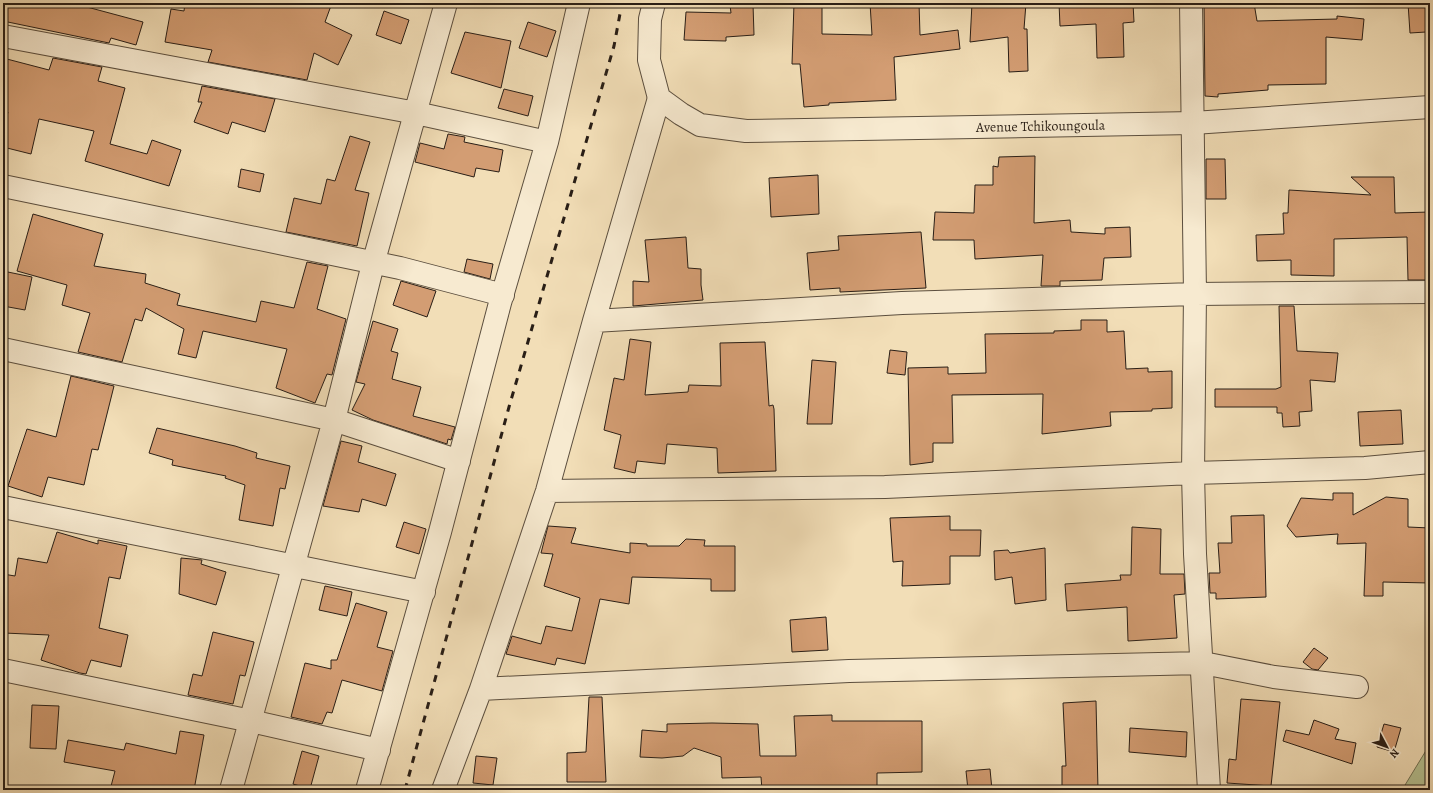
<svg xmlns="http://www.w3.org/2000/svg" width="1433" height="793" font-family="Alegreya,serif">
	<rect width="100%" height="100%" fill="#f2deb7"/>
	<filter id="stains"><feTurbulence type="fractalNoise" baseFrequency=".005" numOctaves="4"/><feColorMatrix values="0 0 0 0 .2 0 0 0 0 .09 0 0 0 0 .02 0 0 0 .5 -.17"/></filter>
	<radialGradient id="worn" r=".72"><stop offset=".6" stop-color="#630" stop-opacity="0"/><stop offset="1" stop-color="#630" stop-opacity=".3"/></radialGradient>
	<path fill="#b6c292" stroke="#707054" d="M 1430,744 L 1430,790 L 1402,790 Z"/>
	<path fill="#d39d73" stroke="#291e16" d="M 3,3 L 89,3 L 87,7 L 143,22 L 136,45 L 111,38 L 109,43 L 3,21 Z
		M 185,3 L 332,3 L 325,22 L 352,35 L 338,65 L 314,53 L 307,80 L 208,62 L 212,50 L 165,42 L 171,9 L 184,11 Z
		M 794,3 L 822,3 L 822,34 L 872,35 L 870,3 L 919,3 L 920,35 L 958,30 L 960,49 L 894,57 L 896,100 L 829,103 L 829,105 L 804,107 L 800,64 L 792,64 Z
		M 972,3 L 1026,3 L 1024,29 L 1027,29 L 1028,71 L 1009,72 L 1008,37 L 970,42 Z
		M 1059,3 L 1133,3 L 1134,22 L 1123,23 L 1124,57 L 1097,58 L 1096,24 L 1060,26 Z
		M 1204,3 L 1254,3 L 1257,21 L 1337,19 L 1337,16 L 1364,19 L 1362,40 L 1326,37 L 1326,84 L 1268,85 L 1268,90 L 1218,94 L 1218,97 L 1205,96 Z
		M 1408,3 L 1427,3 L 1426,32 L 1410,33 Z
		M 753,4 L 754,35 L 726,37 L 726,41 L 684,40 L 686,12 L 731,13 L 730,5 Z
		M 384,11 L 409,20 L 401,44 L 376,35 Z
		M 528,22 L 556,31 L 547,57 L 519,48 Z
		M 465,32 L 511,41 L 501,88 L 451,73 Z
		M 3,58 L 49,70 L 53,58 L 102,67 L 98,81 L 125,88 L 110,144 L 147,154 L 152,140 L 181,150 L 169,186 L 85,161 L 94,131 L 39,119 L 31,154 L 3,147 L 3,131 L 8,112 L 3,111 Z
		M 202,86 L 275,99 L 265,132 L 232,122 L 228,134 L 194,122 L 202,102 L 198,102 Z
		M 504,89 L 533,96 L 528,116 L 498,108 Z
		M 448,134 L 465,137 L 464,142 L 503,150 L 499,172 L 476,168 L 474,177 L 415,162 L 420,143 L 444,149 Z
		M 350,136 L 370,142 L 355,190 L 369,193 L 357,246 L 286,232 L 294,198 L 321,204 L 327,179 L 335,181 Z
		M 1035,156 L 1034,223 L 1070,220 L 1071,232 L 1105,234 L 1105,228 L 1130,227 L 1131,257 L 1104,258 L 1102,280 L 1060,281 L 1060,286 L 1041,286 L 1043,255 L 975,259 L 974,240 L 933,240 L 935,212 L 974,213 L 975,185 L 993,185 L 993,166 L 998,167 L 999,157 Z
		M 1206,159 L 1225,159 L 1226,199 L 1206,199 Z
		M 241,169 L 264,174 L 260,192 L 238,187 Z
		M 818,175 L 819,214 L 771,217 L 769,178 Z
		M 1351,177 L 1394,177 L 1395,213 L 1430,212 L 1430,259 L 1426,260 L 1426,280 L 1408,280 L 1407,237 L 1334,239 L 1334,276 L 1291,275 L 1291,260 L 1257,261 L 1256,235 L 1284,234 L 1283,213 L 1288,213 L 1289,190 L 1371,195 Z
		M 33,214 L 103,234 L 94,266 L 146,274 L 145,283 L 180,294 L 177,305 L 256,322 L 261,301 L 294,308 L 307,262 L 328,266 L 317,309 L 346,319 L 332,375 L 327,374 L 315,403 L 276,388 L 287,349 L 203,331 L 196,358 L 178,354 L 184,329 L 146,308 L 142,321 L 135,319 L 122,362 L 78,352 L 90,313 L 62,305 L 67,285 L 17,271 Z
		M 921,232 L 926,288 L 840,292 L 840,288 L 810,290 L 807,253 L 839,250 L 838,236 Z
		M 686,237 L 688,268 L 701,269 L 701,285 L 703,300 L 633,306 L 633,281 L 649,282 L 645,240 Z
		M 467,259 L 493,264 L 490,279 L 464,272 Z
		M 3,271 L 32,277 L 25,310 L 3,306 Z
		M 401,281 L 436,291 L 427,317 L 393,305 Z
		M 1279,306 L 1294,306 L 1297,351 L 1338,353 L 1335,382 L 1310,380 L 1312,411 L 1299,412 L 1300,426 L 1283,427 L 1282,413 L 1277,413 L 1277,407 L 1215,407 L 1215,389 L 1276,389 L 1281,387 Z
		M 1081,320 L 1107,320 L 1107,332 L 1124,331 L 1126,369 L 1148,368 L 1148,372 L 1172,371 L 1172,408 L 1152,409 L 1152,411 L 1110,412 L 1111,426 L 1042,434 L 1043,394 L 952,395 L 953,443 L 933,443 L 933,462 L 910,465 L 908,368 L 948,367 L 948,374 L 986,373 L 985,334 L 1054,333 L 1054,331 L 1081,330 Z
		M 373,321 L 398,329 L 391,351 L 398,353 L 392,379 L 421,387 L 413,416 L 455,427 L 451,440 L 448,439 L 447,444 L 373,420 L 352,410 L 365,384 L 356,382 Z
		M 630,339 L 651,342 L 645,395 L 688,392 L 689,385 L 721,386 L 720,343 L 765,342 L 769,406 L 773,405 L 774,409 L 776,471 L 718,473 L 717,448 L 667,444 L 665,464 L 637,461 L 635,473 L 614,468 L 621,435 L 604,430 L 614,378 L 624,380 Z
		M 890,350 L 907,352 L 905,375 L 887,373 Z
		M 812,360 L 836,362 L 832,424 L 807,424 Z
		M 71,376 L 114,386 L 98,450 L 92,449 L 84,485 L 48,477 L 42,497 L 8,486 L 27,429 L 56,437 Z
		M 1401,410 L 1403,444 L 1360,446 L 1358,412 Z
		M 157,428 L 235,446 L 257,453 L 256,458 L 290,466 L 285,489 L 280,488 L 273,526 L 239,520 L 245,485 L 225,478 L 226,476 L 172,465 L 173,460 L 149,453 Z
		M 341,441 L 362,446 L 358,462 L 396,474 L 386,506 L 362,499 L 359,512 L 323,506 Z
		M 1333,493 L 1353,493 L 1353,515 L 1386,497 L 1408,499 L 1408,527 L 1430,528 L 1430,583 L 1383,582 L 1383,596 L 1364,596 L 1366,543 L 1337,544 L 1338,534 L 1296,537 L 1287,526 L 1301,498 L 1333,500 Z
		M 1264,515 L 1266,597 L 1216,599 L 1216,593 L 1210,593 L 1209,573 L 1220,573 L 1218,543 L 1232,543 L 1231,516 Z
		M 950,516 L 950,530 L 981,530 L 980,556 L 950,556 L 950,584 L 902,586 L 903,561 L 893,562 L 890,518 Z
		M 404,522 L 426,529 L 419,554 L 396,547 Z
		M 548,526 L 576,528 L 571,543 L 630,553 L 630,543 L 647,544 L 647,546 L 679,546 L 686,539 L 705,540 L 704,546 L 735,546 L 735,591 L 711,591 L 711,579 L 632,577 L 629,604 L 600,599 L 585,664 L 557,658 L 555,665 L 506,654 L 512,636 L 541,644 L 546,626 L 572,631 L 580,598 L 544,586 L 553,554 L 541,553 Z
		M 1132,527 L 1161,529 L 1160,574 L 1184,574 L 1185,594 L 1174,595 L 1177,638 L 1128,641 L 1127,607 L 1067,611 L 1065,584 L 1121,580 L 1120,575 L 1131,575 Z
		M 57,532 L 98,544 L 98,540 L 127,546 L 120,579 L 109,577 L 99,628 L 128,635 L 121,667 L 91,660 L 86,674 L 80,673 L 41,660 L 49,635 L 4,633 L 6,594 L 3,594 L 3,574 L 15,576 L 18,558 L 47,563 Z
		M 1045,548 L 1046,600 L 1015,604 L 1012,577 L 995,580 L 994,551 L 1008,550 L 1010,553 Z
		M 181,558 L 202,560 L 201,564 L 226,572 L 216,605 L 179,594 Z
		M 325,586 L 352,592 L 347,616 L 319,610 Z
		M 356,603 L 387,612 L 377,647 L 393,651 L 382,691 L 342,680 L 332,713 L 327,712 L 322,724 L 291,717 L 305,663 L 331,669 L 331,660 L 337,660 Z
		M 826,617 L 828,650 L 792,652 L 790,620 Z
		M 213,632 L 254,642 L 245,676 L 240,675 L 233,704 L 188,695 L 193,674 L 202,676 Z
		M 1314,648 L 1328,658 L 1318,670 L 1312,669 L 1303,662 Z
		M 589,697 L 602,697 L 606,782 L 567,782 L 567,753 L 586,752 Z
		M 1241,699 L 1280,702 L 1271,786 L 1227,783 L 1229,759 L 1236,760 Z
		M 1096,701 L 1098,790 L 1062,790 L 1062,766 L 1066,766 L 1063,703 Z
		M 32,705 L 59,706 L 56,749 L 30,748 Z
		M 832,715 L 832,721 L 922,721 L 922,772 L 877,773 L 877,786 L 856,788 L 856,790 L 762,790 L 761,777 L 722,778 L 721,757 L 694,748 L 683,756 L 662,758 L 640,757 L 642,730 L 667,732 L 667,724 L 712,723 L 758,724 L 760,756 L 796,756 L 794,716 Z
		M 1314,720 L 1339,729 L 1335,739 L 1356,743 L 1352,764 L 1283,741 L 1286,730 L 1309,735 Z
		M 1384,724 L 1401,728 L 1394,752 L 1377,747 Z
		M 1130,728 L 1187,732 L 1186,757 L 1129,752 Z
		M 180,731 L 204,735 L 194,790 L 110,790 L 115,771 L 64,762 L 68,740 L 124,750 L 126,743 L 176,754 Z
		M 302,751 L 319,756 L 310,789 L 293,784 Z
		M 476,756 L 497,758 L 493,785 L 473,783 Z
		M 990,769 L 992,790 L 968,790 L 966,771 Z"/>
	<g fill="none" stroke-linecap="round" stroke-linejoin="round">
		<defs>
			<path id="minor" d="M 1191,3 L 1195,294 L 1193,473 L 1195,554 L 1209,790
				M 3,36 L 416,113 L 547,142
				M 3,186 L 400,268 L 503,295
				M 594,321 L 902,303 L 1195,294 L 1430,292
				M 3,349 L 334,420 L 459,461
				M 547,491 L 885,487 L 1193,473 L 1365,468 L 1430,462
				M 3,507 L 424,592
				M 3,670 L 251,721 L 379,750
				M 481,689 L 849,671 L 1203,663 L 1274,677 L 1357,687
				M 231,790 L 334,420 L 373,264 L 446,3
				M 367,790 L 440,532 L 500,303 L 547,142 L 579,3
				M 443,790 L 481,689 L 547,491 L 594,321 L 659,98"/>
			<g id="tertiary">
				<path id="s1" d="M 654,3 L 650,19 L 649,60 L 659,98 L 681,114 L 700,125 L 746,131 L 1193,123 L 1430,107"/>
			</g>
		</defs>
		<use href="#minor" stroke="#5b4e3e" stroke-width="24"/>
		<use href="#tertiary" stroke="#5b4e3e" stroke-width="24"/>
		<use href="#minor" stroke="#f7ead0" stroke-width="22"/>
		<use href="#tertiary" stroke="#f7ead0" stroke-width="22"/>
		<path stroke="#291e16" stroke-width="3" stroke-dasharray="7 7" stroke-linecap="butt" d="M 405,790 L 509,407 L 614,46 L 622,3"/>
	</g>
	<g text-anchor="middle" dominant-baseline="central" stroke-width="4" stroke-linejoin="round" paint-order="stroke">
		<g font-size="14" fill="#291e16" stroke="#f7ead0">
			<text stroke="none"><textPath href="#s1" startOffset="487">Avenue Tchikoungoula</textPath></text>
		</g>
	</g>
	<rect width="1433" height="793" fill="none" stroke="#f2deb7" stroke-width="16"/>
	<rect x="4" y="4" width="1425" height="785" fill="none" stroke="#291e16" stroke-width="2"/>
	<rect x="8" y="8" width="1417" height="777" fill="none" stroke="#291e16"/>
	<g transform="translate(1387 747) rotate(131)" stroke="#f7ead0" stroke-width="3" paint-order="stroke">
	<path d="M0-3L7 15L0 10L-7 15Z" fill="#291e16"/>
	<text y="-6" font-size="11" font-weight="bold" text-anchor="middle" fill="#291e16">N</text>
	</g>
	<rect width="100%" height="100%" filter="url(#stains)"/>
	<rect width="100%" height="100%" fill="url(#worn)"/>
</svg>
